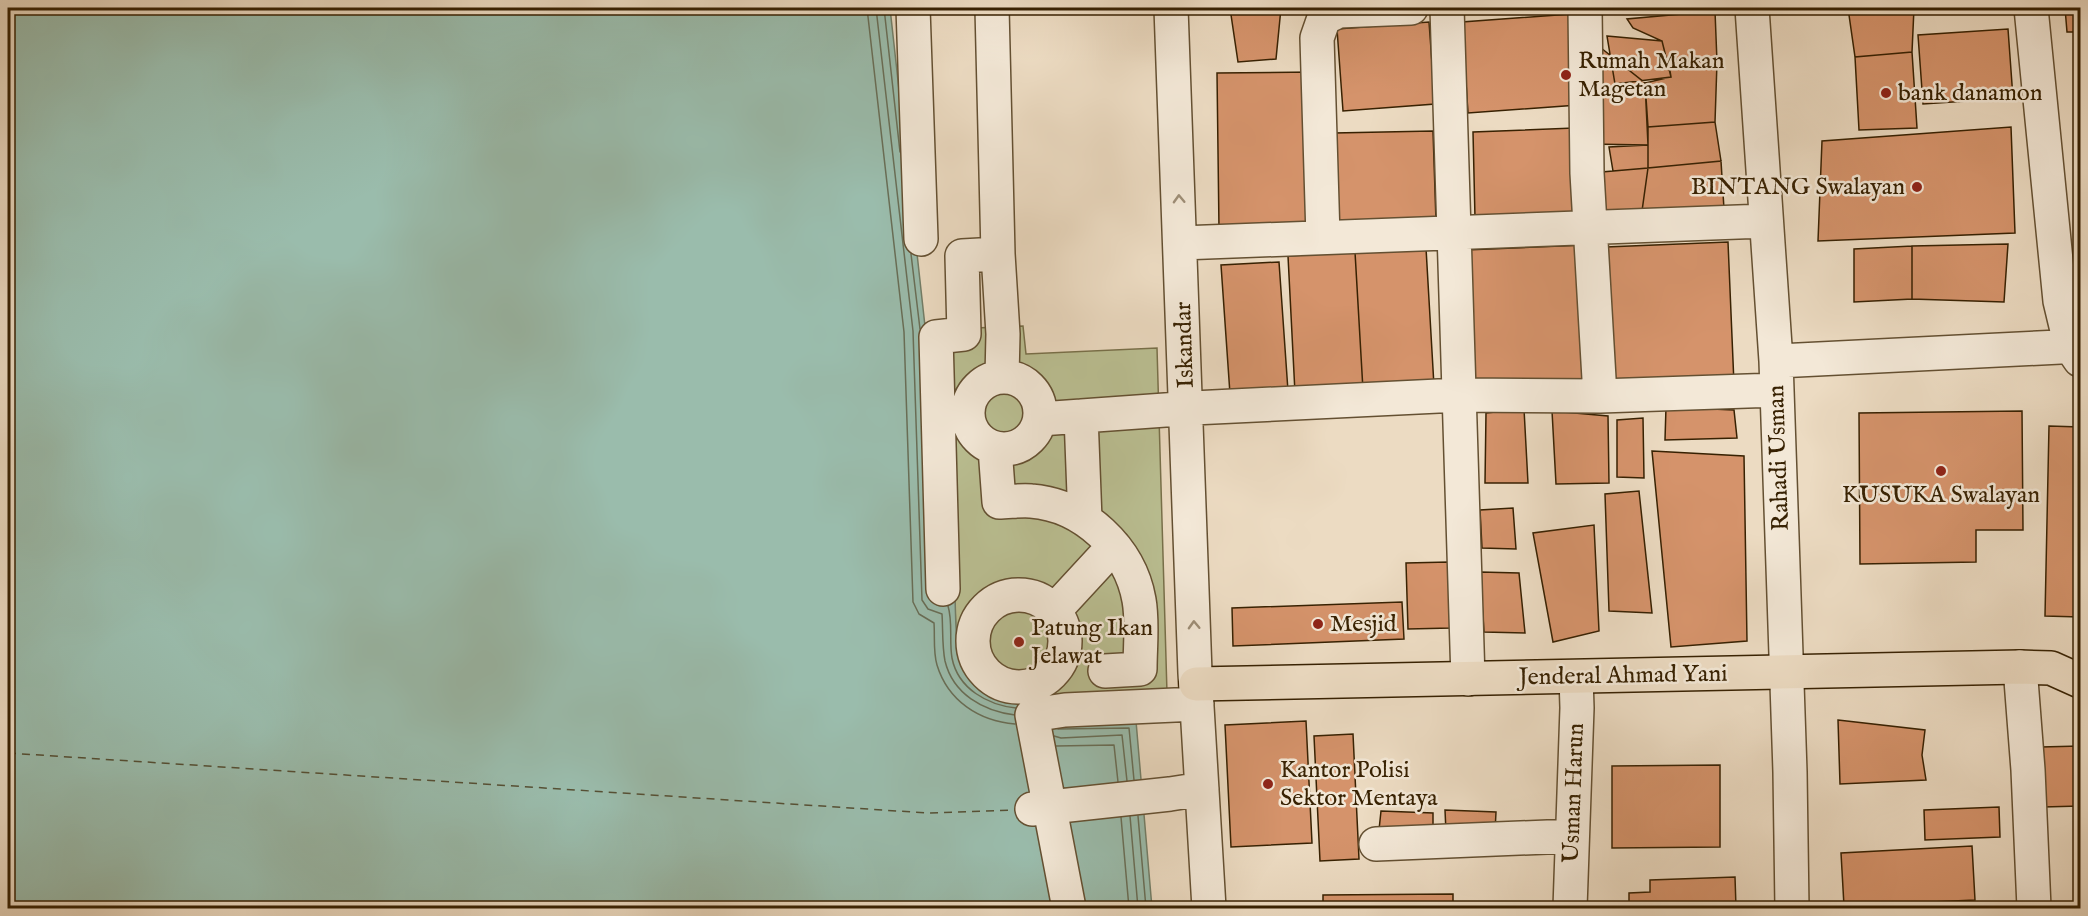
<svg xmlns="http://www.w3.org/2000/svg" width="2088" height="916" font-family="'IM FELL English',serif">
	<rect width="100%" height="100%" fill="#ecdbc2"/>
	<filter id="stains"><feTurbulence type="fractalNoise" baseFrequency=".00333" numOctaves="4"/><feColorMatrix values="0 0 0 0 .2 0 0 0 0 .09 0 0 0 0 .02 0 0 0 .5 -.17"/></filter>
	<radialGradient id="worn" r=".72"><stop offset=".6" stop-color="#630" stop-opacity="0"/><stop offset="1" stop-color="#630" stop-opacity=".3"/></radialGradient>
	<path fill="#babf92" stroke="#78704a" stroke-width="1.5" d="M 1023,326 L 1026,354 L 1157,348 L 1167,693 L 1015,702 C 994,699 974,690 963,670 C 953,650 957,616 954,594 C 945,506 935,418 926,330 Z"/>
	<path fill="#9abcac" stroke="#727e68" stroke-width="1.5" d="M 8,8 L 890,8 L 955,599 C 957,640 952,691 1005,700 C 1018,703 1032,697 1046,699 C 1076,705 1106,714 1136,721 L 1152,908 L 8,908 Z"/>
	<g fill="none" stroke-linecap="round" stroke-linejoin="round">
		<path stroke="#686e57" stroke-width="1.5" d="M 867,8 L 904,332 L 913,602 L 919,614 L 934,623 C 935,636 933,652 937,665 C 948,701 979,721 1015,724
			M 876,8 L 913,331 L 922,600 L 928,609 L 942,614 C 943,629 942,646 945,661 C 953,694 983,711 1015,715
			M 884,8 L 900,152
			M 911,254 L 920,329
			M 948,606 C 953,622 949,641 952,658 C 958,689 988,705 1016,708
			M 1058,729 L 1129,728 L 1134,780
			M 1054,736 L 1061,738 L 1122,735 L 1127,781
			M 1056,746 L 1114,745 L 1118,782
			M 1130,816 L 1138,908
			M 1138,816 L 1146,908
			M 1121,817 L 1129,908"/>
		<path stroke="#555035" stroke-width="1.5" stroke-dasharray="8 6" stroke-linecap="butt" d="M 8,753 L 928,813 L 1016,810"/>
	</g>
	<path fill="#d5936b" stroke="#372102" stroke-width="1.5" d="M 1230,8 L 1281,8 L 1276,59 L 1238,62 Z
		M 1848,8 L 1914,8 L 1912,52 L 1855,57 Z
		M 2065,8 L 2080,8 L 2080,32 L 2067,32 Z
		M 1715,11 L 1717,62 L 1667,61 L 1662,41 L 1633,28 L 1627,19 Z
		M 1571,14 L 1578,105 L 1468,113 L 1462,22 Z
		M 1429,22 L 1435,104 L 1343,111 L 1337,29 Z
		M 2008,29 L 2013,98 L 1923,104 L 1918,35 Z
		M 1607,36 L 1662,41 L 1671,77 L 1615,84 Z
		M 1596,44 L 1645,83 L 1648,145 L 1589,144 Z
		M 1912,52 L 1917,128 L 1859,130 L 1855,57 Z
		M 1668,59 L 1717,62 L 1715,122 L 1648,127 L 1645,83 L 1671,77 Z
		M 1314,72 L 1316,228 L 1219,229 L 1217,73 Z
		M 1715,122 L 1721,161 L 1648,168 L 1648,127 Z
		M 2011,127 L 2015,233 L 1818,241 L 1822,141 Z
		M 1574,128 L 1577,215 L 1475,218 L 1473,132 Z
		M 1433,131 L 1436,221 L 1336,224 L 1334,133 Z
		M 1648,145 L 1648,168 L 1613,171 L 1609,147 Z
		M 1721,161 L 1724,209 L 1642,211 L 1648,168 Z
		M 1648,168 L 1642,211 L 1601,213 L 1590,173 Z
		M 1728,242 L 1734,384 L 1612,389 L 1606,247 Z
		M 2008,244 L 2004,302 L 1912,299 L 1912,246 Z
		M 1585,245 L 1591,383 L 1471,389 L 1465,250 Z
		M 1912,246 L 1912,299 L 1854,302 L 1854,249 Z
		M 1426,248 L 1434,386 L 1363,390 L 1355,252 Z
		M 1355,252 L 1363,390 L 1295,393 L 1288,256 Z
		M 1279,262 L 1288,391 L 1230,394 L 1221,265 Z
		M 1666,407 L 1734,410 L 1737,438 L 1665,440 Z
		M 1524,409 L 1528,483 L 1485,483 L 1486,413 Z
		M 1552,411 L 1608,416 L 1609,483 L 1556,484 Z
		M 2022,411 L 2023,530 L 1976,530 L 1976,562 L 1860,564 L 1859,413 Z
		M 1643,418 L 1644,478 L 1617,477 L 1617,420 Z
		M 2049,426 L 2080,427 L 2080,617 L 2045,616 Z
		M 1652,451 L 1744,456 L 1747,641 L 1671,647 Z
		M 1639,491 L 1652,613 L 1609,611 L 1605,494 Z
		M 1513,508 L 1516,549 L 1482,548 L 1480,510 Z
		M 1594,525 L 1599,631 L 1553,642 L 1533,533 Z
		M 1449,562 L 1451,628 L 1408,629 L 1406,563 Z
		M 1480,572 L 1519,573 L 1525,633 L 1484,632 Z
		M 1402,602 L 1404,639 L 1233,646 L 1232,608 Z
		M 1838,720 L 1925,730 L 1922,755 L 1926,780 L 1840,784 Z
		M 1306,721 L 1312,843 L 1231,847 L 1225,725 Z
		M 1353,734 L 1359,859 L 1320,861 L 1314,736 Z
		M 2080,746 L 2080,806 L 2043,807 L 2041,747 Z
		M 1720,765 L 1720,847 L 1612,848 L 1612,766 Z
		M 1999,807 L 2000,837 L 1925,840 L 1924,810 Z
		M 1445,810 L 1496,812 L 1495,832 L 1446,832 Z
		M 1381,811 L 1433,813 L 1433,831 L 1379,830 Z
		M 1972,846 L 1975,900 L 1844,906 L 1841,853 Z
		M 1735,877 L 1736,907 L 1629,908 L 1629,893 L 1650,892 L 1650,880 Z
		M 1453,894 L 1453,908 L 1323,908 L 1323,895 Z"/>
	<g fill="none" stroke-linecap="round" stroke-linejoin="round">
		<defs>
			<path id="minor" d="M 913,8 L 921,239
				M 992,8 L 998,254 L 1003,334 L 1002,377
				M 1171,8 L 1195,673 L 1209,908
				M 1447,8 L 1468,679
				M 1585,8 L 1587,173 L 1600,396
				M 1752,8 L 1776,361 L 1790,772 L 1792,908
				M 2031,8 L 2060,301 L 2071,347 L 2080,360
				M 1323,237 L 1317,38 L 1324,18 L 1339,11 L 1411,8
				M 1181,243 L 1765,221
				M 1776,361 L 2080,346
				M968 413a36 36 0 1 1 72 0a36 36 0 1 1-72 0Z
				M 1081,416 L 1085,520
				M 1040,419 L 1193,408 L 1459,395 L 1600,396 L 1777,390
				M 995,448 L 999,502 C 1009,502 1021,500 1031,501 C 1084,505 1130,549 1139,600 C 1143,622 1140,647 1140,669 L 1105,671
				M 943,589 L 936,337 L 964,334 L 962,256 L 998,254
				M973 641a46 46 0 1 1 92 0a46 46 0 1 1-92 0Z
				M 1054,611 L 1114,546
				M 2020,667 L 2028,770 L 2034,908
				M 1032,809 L 1170,794 L 1202,789
				M 1376,844 L 1571,836
				M 1069,908 L 1032,715 L 1065,710 L 1197,704
				M 1570,908 L 1577,708 L 1576,677"/>
			<path id="highway" d="M 1196,684 L 2020,667 L 2051,668 L 2080,681"/>
		</defs>
		<use href="#minor" stroke="#645032" stroke-width="36"/>
		<use href="#highway" stroke="#372102" stroke-width="36"/>
		<use href="#minor" stroke="#f3e8d7" stroke-width="33"/>
		<use href="#highway" stroke="#ecdbc2" stroke-width="33"/>
	</g>
	<defs><path id="oneway-chevron" d="M-2-3.5L2.5 0L-2 3.5" fill="none" stroke-width="1.6" stroke-linecap="round" stroke-linejoin="round" transform="scale(1.5)"/></defs>
	<g stroke="#9e8e77">
		<use href="#oneway-chevron" transform="translate(1179 199) rotate(-92)"/>
		<use href="#oneway-chevron" transform="translate(1194 625) rotate(-92)"/>
	</g>
	<g fill="#8f2418" stroke="#f3e8d7" stroke-width="2">
		<circle cx="1566" cy="75" r="6"/>
		<circle cx="1886" cy="93" r="6"/>
		<circle cx="1917" cy="187" r="6"/>
		<circle cx="1941" cy="471" r="6"/>
		<circle cx="1318" cy="624" r="6"/>
		<circle cx="1019" cy="642" r="6"/>
		<circle cx="1268" cy="784" r="6"/>
	</g>
	<g text-anchor="middle" dominant-baseline="central" stroke-width="5" stroke-linejoin="round" paint-order="stroke">
		<g font-size="24" fill="#372102" stroke="#f3e8d7" text-anchor="start">
			<text x="1578" y="61">Rumah Makan<tspan x="1578" dy="28">Magetan</tspan></text>
			<text x="1898" y="93">bank danamon</text>
			<text x="1905" y="187" text-anchor="end">BINTANG Swalayan</text>
			<text x="1941" y="495" text-anchor="middle">KUSUKA Swalayan</text>
			<text x="1330" y="624">Mesjid</text>
			<text x="1031" y="628">Patung Ikan<tspan x="1031" dy="28">Jelawat</tspan></text>
			<text x="1280" y="770">Kantor Polisi<tspan x="1280" dy="28">Sektor Mentaya</tspan></text>
		</g>
		<g font-size="24" fill="#372102" stroke="#f3e8d7">
			<text transform="translate(1185 345) rotate(-92)">Iskandar</text>
			<text transform="translate(1779 458) rotate(-92)">Rahadi Usman</text>
			<text transform="translate(1623 676) rotate(-1)">Jenderal Ahmad Yani</text>
			<text transform="translate(1574 793) rotate(-88)">Usman Harun</text>
		</g>
	</g>
	<rect width="2088" height="916" fill="none" stroke="#ecdbc2" stroke-width="30"/>
	<rect x="9" y="9" width="2070" height="898" fill="none" stroke="#372102" stroke-width="3"/>
	<rect x="15" y="15" width="2058" height="886" fill="none" stroke="#372102" stroke-width="1.5"/>
	<rect width="100%" height="100%" filter="url(#stains)"/>
	<rect width="100%" height="100%" fill="url(#worn)"/>
</svg>
